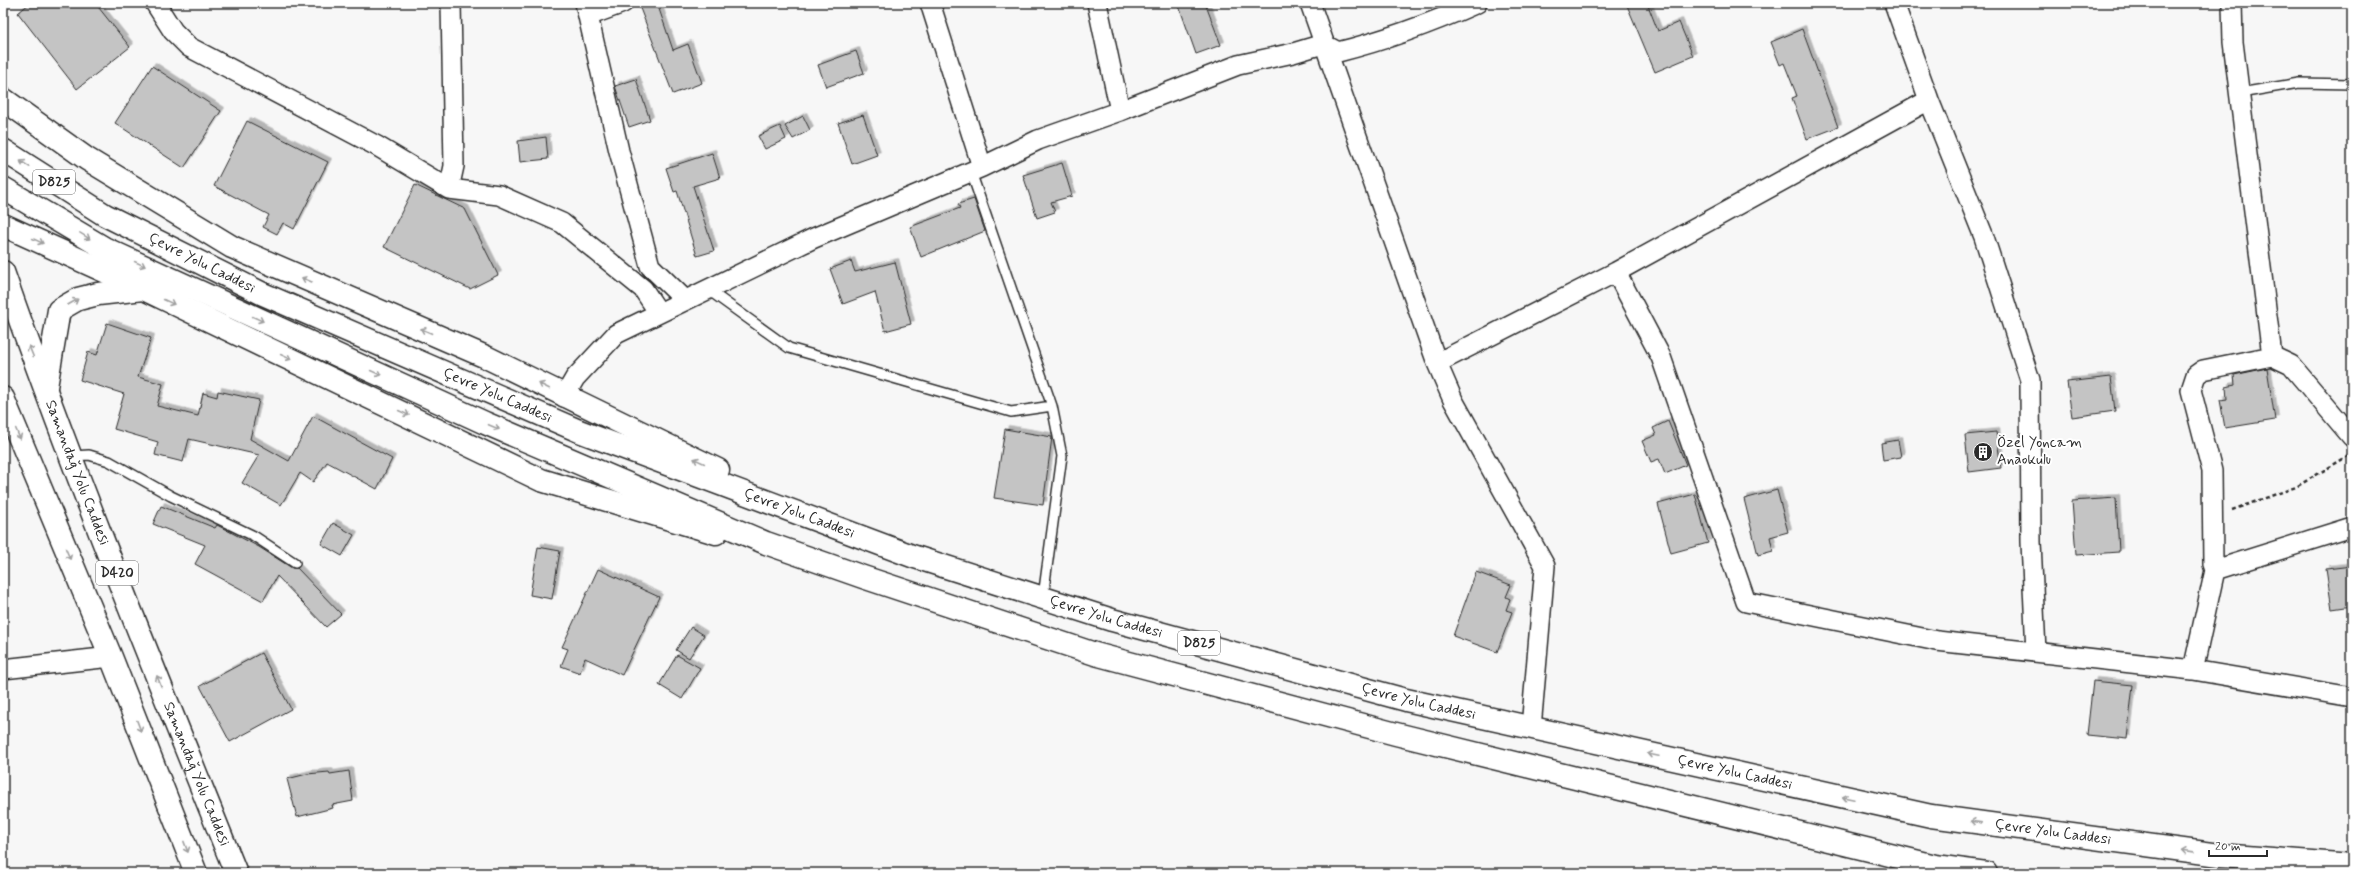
<svg xmlns="http://www.w3.org/2000/svg" width="2355" height="876" font-family="Mynerve,sans-serif">
	<defs>
		<filter id="shadow"><feDropShadow dx="3.5" dy="-3.5" stdDeviation="0" flood-color="#0004"/></filter>
	</defs>
	<rect width="100%" height="100%" fill="#f7f7f7"/>
	<filter id="ink" filterUnits="userSpaceOnUse"><feTurbulence type="fractalNoise" baseFrequency=".025" numOctaves="2"/><feDisplacementMap in="SourceGraphic" scale="8" xChannelSelector="R" yChannelSelector="G"/><feConvolveMatrix kernelMatrix="1 2 1 2 8 2 1 2 1" color-interpolation-filters="sRGB"/></filter>
	<g filter="url(#ink)">
		<path fill="#c4c4c4" stroke="#2b2b2b" filter="url(#shadow)" d="M 30,3 L 95,3 L 130,47 L 77,89 L 18,13 Z
			M 638,3 L 657,3 L 673,50 L 688,44 L 702,83 L 673,94 Z
			M 1188,3 L 1205,3 L 1221,45 L 1196,54 L 1179,6 Z
			M 1626,3 L 1647,3 L 1658,31 L 1679,22 L 1693,56 L 1655,72 Z
			M 1802,29 L 1838,127 L 1807,139 L 1792,98 L 1797,96 L 1784,63 L 1780,65 L 1771,42 Z
			M 856,51 L 864,73 L 826,87 L 818,65 Z
			M 152,66 L 221,111 L 184,168 L 115,123 Z
			M 636,79 L 650,120 L 629,127 L 615,86 Z
			M 863,115 L 877,155 L 852,164 L 838,123 Z
			M 803,116 L 810,130 L 793,139 L 785,126 Z
			M 247,121 L 328,162 L 294,229 L 283,223 L 277,234 L 263,227 L 269,215 L 214,186 Z
			M 780,126 L 786,139 L 765,149 L 758,136 Z
			M 546,137 L 548,159 L 520,162 L 518,141 Z
			M 712,153 L 720,178 L 693,186 L 714,251 L 697,256 L 677,191 L 674,192 L 666,168 Z
			M 1062,163 L 1072,196 L 1051,202 L 1055,212 L 1037,218 L 1023,175 Z
			M 415,185 L 465,209 L 498,275 L 470,289 L 384,247 Z
			M 974,199 L 985,231 L 921,257 L 910,227 L 960,208 L 958,204 Z
			M 851,261 L 855,272 L 895,262 L 911,324 L 885,331 L 875,292 L 843,304 L 830,269 Z
			M 107,323 L 151,338 L 138,377 L 163,384 L 157,406 L 198,416 L 203,393 L 217,397 L 218,391 L 259,400 L 250,439 L 289,461 L 313,416 L 392,459 L 377,489 L 327,462 L 313,482 L 300,473 L 281,505 L 242,483 L 259,455 L 189,439 L 183,462 L 155,455 L 158,442 L 114,429 L 124,394 L 80,380 L 88,352 L 97,355 Z
			M 2267,368 L 2275,420 L 2225,428 L 2220,400 L 2227,399 L 2226,387 L 2235,385 L 2234,375 Z
			M 2111,377 L 2115,411 L 2072,417 L 2067,382 Z
			M 1668,421 L 1686,465 L 1665,474 L 1659,459 L 1651,462 L 1642,441 L 1656,435 L 1653,428 Z
			M 1005,429 L 1052,437 L 1043,505 L 994,498 Z
			M 1996,432 L 2001,468 L 1969,472 L 1965,435 Z
			M 1898,440 L 1901,457 L 1883,460 L 1881,443 Z
			M 1777,490 L 1788,532 L 1770,537 L 1773,551 L 1758,555 L 1744,499 Z
			M 1695,494 L 1708,543 L 1671,553 L 1658,504 Z
			M 2116,498 L 2119,552 L 2076,555 L 2072,501 Z
			M 161,506 L 215,528 L 217,525 L 259,547 L 292,568 L 297,568 L 341,614 L 326,627 L 277,576 L 263,601 L 195,564 L 205,545 L 153,524 Z
			M 333,523 L 354,535 L 342,556 L 321,544 Z
			M 538,547 L 560,551 L 552,599 L 530,595 Z
			M 2352,566 L 2352,606 L 2332,609 L 2326,569 Z
			M 598,569 L 659,597 L 622,675 L 585,658 L 580,673 L 561,666 L 568,649 L 562,647 Z
			M 1476,572 L 1511,585 L 1506,597 L 1510,599 L 1506,610 L 1512,612 L 1497,652 L 1453,636 Z
			M 691,627 L 704,635 L 689,658 L 676,650 Z
			M 261,653 L 291,709 L 230,742 L 200,686 Z
			M 677,655 L 700,668 L 682,699 L 659,685 Z
			M 2093,681 L 2133,685 L 2127,739 L 2087,735 Z
			M 349,771 L 353,801 L 332,805 L 333,808 L 297,817 L 287,779 L 307,774 L 329,772 L 330,774 Z"/>
		<g fill="none" stroke-linecap="round" stroke-linejoin="round">
			<defs>
				<path id="lane" d="M 2240,93 L 2299,83 L 2352,84
					M 707,289 L 789,348 L 1011,412 L 1052,406 L 971,172
					M 72,456 L 89,455 L 109,461 L 171,496 L 254,536 L 295,563
					M 1043,597 L 1062,456 L 1052,406"/>
				<path id="street" d="M 155,3 L 173,31 L 189,47 L 377,146 L 449,189 L 499,195 L 562,223 L 643,289 L 659,313
					M 585,3 L 619,151 L 650,266 L 685,300
					M 930,3 L 982,167
					M 1097,3 L 1120,111
					M 1310,3 L 1437,363 L 1453,400 L 1545,566 L 1531,728
					M 1894,3 L 1929,100 L 1984,237 L 2030,380 L 2031,542 L 2036,652
					M 2232,3 L 2233,42 L 2272,356 L 2291,365 L 2352,437
					M 588,16 L 623,3
					M 449,189 L 454,166 L 451,3
					M 1616,272 L 1661,357 L 1746,602 L 1937,641 L 2193,670 L 2352,697
					M 1437,363 L 1616,272 L 1929,100
					M 564,397 L 575,378 L 616,334 L 814,238 L 982,167 L 1038,140 L 1120,111 L 1238,65 L 1293,53 L 1323,44 L 1338,52 C 1386,40 1432,23 1477,3
					M 2215,570 L 2352,527
					M 3,669 L 111,657
					M 2193,670 L 2215,570 L 2213,564 L 2212,471 L 2191,390 L 2196,375 L 2203,370 L 2272,356"/>
				<g id="highway">
					<path d="M 3,99 L 87,159 L 232,247 L 486,357 L 718,470"/>
					<path id="s1" d="M 3,150 L 105,215 L 263,294 L 579,431 L 912,556 L 1112,620 L 1406,700 L 1931,816 L 2220,855 L 2352,865"/>
					<path d="M 3,188 L 104,248 L 485,423 L 766,543 L 863,577 L 1095,654 L 1396,734 L 1935,866 L 1986,873"/>
					<path d="M 3,225 L 144,289 L 541,480 L 716,533"/>
					<path id="s2" d="M 3,272 C 74,475 156,674 236,873"/>
					<path d="M 46,387 L 59,310 L 78,299 L 98,294 L 143,289"/>
					<path d="M 3,398 L 111,657 L 196,873"/>
				</g>
			</defs>
			<use href="#lane" stroke="#2b2b2b" stroke-width="12"/>
			<use href="#street" stroke="#2b2b2b" stroke-width="22"/>
			<use href="#highway" stroke="#2b2b2b" stroke-width="25"/>
			<path stroke="#2b2b2b" stroke-width="2.5" stroke-dasharray="4 3" stroke-linecap="butt" d="M 2232,510 L 2296,487 L 2348,456"/>
			<use href="#lane" stroke="#fff" stroke-width="9"/>
			<use href="#street" stroke="#fff" stroke-width="19"/>
			<use href="#highway" stroke="#fff" stroke-width="22"/>
		</g>
		<defs><path id="oneway-shaft" d="M-6 0H5M1.5-3L5.5 0L1.5 3" fill="none" stroke-width="1.6" stroke-linecap="round" stroke-linejoin="round"/></defs>
		<g stroke="#a0a0a0">
			<use href="#oneway-shaft" transform="translate(25 164) rotate(-147)"/>
			<use href="#oneway-shaft" transform="translate(85 236) rotate(31)"/>
			<use href="#oneway-shaft" transform="translate(38 241) rotate(25)"/>
			<use href="#oneway-shaft" transform="translate(140 264) rotate(25)"/>
			<use href="#oneway-shaft" transform="translate(307 280) rotate(-157)"/>
			<use href="#oneway-shaft" transform="translate(73 302) rotate(-30)"/>
			<use href="#oneway-shaft" transform="translate(169 302) rotate(25)"/>
			<use href="#oneway-shaft" transform="translate(258 319) rotate(25)"/>
			<use href="#oneway-shaft" transform="translate(426 331) rotate(-157)"/>
			<use href="#oneway-shaft" transform="translate(31 351) rotate(-112)"/>
			<use href="#oneway-shaft" transform="translate(286 357) rotate(25)"/>
			<use href="#oneway-shaft" transform="translate(376 373) rotate(25)"/>
			<use href="#oneway-shaft" transform="translate(544 386) rotate(-153)"/>
			<use href="#oneway-shaft" transform="translate(404 413) rotate(25)"/>
			<use href="#oneway-shaft" transform="translate(494 427) rotate(23)"/>
			<use href="#oneway-shaft" transform="translate(18 434) rotate(67)"/>
			<use href="#oneway-shaft" transform="translate(699 461) rotate(-155)"/>
			<use href="#oneway-shaft" transform="translate(68 554) rotate(67)"/>
			<use href="#oneway-shaft" transform="translate(159 681) rotate(-112)"/>
			<use href="#oneway-shaft" transform="translate(139 726) rotate(69)"/>
			<use href="#oneway-shaft" transform="translate(1653 755) rotate(-168)"/>
			<use href="#oneway-shaft" transform="translate(1848 798) rotate(-168)"/>
			<use href="#oneway-shaft" transform="translate(1976 822) rotate(-172)"/>
			<use href="#oneway-shaft" transform="translate(186 847) rotate(69)"/>
			<use href="#oneway-shaft" transform="translate(2188 851) rotate(-172)"/>
		</g>
	</g>
	<defs>
		<symbol id="building-disc" viewBox="-11 -11 22 22"><circle r="9.5" fill="#2b2b2b" stroke="#fff"/><path d="M-4-6H4V6H1V3H-1V6H-4ZM-2.5-4.3h1.7v1.8h-1.7ZM.8-4.3h1.7v1.8H.8ZM-2.5-1h1.7V.8h-1.7ZM.8-1h1.7V.8H.8Z" fill="#fff"/></symbol>
	</defs>
	<g fill-rule="evenodd">
		<use href="#building-disc" x="1972" y="441" width="22" height="22"/>
	</g>
	<g text-anchor="middle" dominant-baseline="central" stroke-width="4" stroke-linejoin="round" paint-order="stroke">
		<g fill="#fff" stroke="#6b6b6b" stroke-width="1">
			<rect x="33" y="170" width="42" height="24" rx="3"/>
			<rect x="96" y="561" width="42" height="24" rx="3"/>
			<rect x="1178" y="631" width="42" height="24" rx="3"/>
		</g>
		<g font-size="14" font-weight="bold" fill="#2b2b2b">
			<text x="54" y="182">D825</text>
			<text x="117" y="573">D420</text>
			<text x="1199" y="643">D825</text>
		</g>
		<g font-size="15" fill="#2b2b2b" stroke="#fff">
			<text stroke="none"><textPath href="#s1" startOffset="229">Çevre Yolu Caddesi</textPath></text>
			<text stroke="none"><textPath href="#s1" startOffset="553">Çevre Yolu Caddesi</textPath></text>
			<text stroke="none"><textPath href="#s2" startOffset="214">Samandağ Yolu Caddesi</textPath></text>
			<text stroke="none"><textPath href="#s1" startOffset="877">Çevre Yolu Caddesi</textPath></text>
			<text stroke="none"><textPath href="#s1" startOffset="1201">Çevre Yolu Caddesi</textPath></text>
			<text stroke="none"><textPath href="#s1" startOffset="1525">Çevre Yolu Caddesi</textPath></text>
			<text stroke="none"><textPath href="#s1" startOffset="1849">Çevre Yolu Caddesi</textPath></text>
			<text stroke="none"><textPath href="#s2" startOffset="538">Samandağ Yolu Caddesi</textPath></text>
			<text stroke="none"><textPath href="#s1" startOffset="2173">Çevre Yolu Caddesi</textPath></text>
		</g>
		<g font-size="15" fill="#2b2b2b" stroke="#fff" text-anchor="start">
			<text x="1997" y="443">Özel Yoncam<tspan x="1997" dy="17">Anaokulu</tspan></text>
		</g>
	</g>
	<rect width="2355" height="876" fill="none" stroke="#fff" stroke-width="16"/>
	<rect x="8" y="8" width="2339" height="860" fill="none" stroke="#2b2b2b" stroke-width="1.5" filter="url(#ink)"/>
	<path d="M2209 850v6h58v-6" fill="none" stroke="#2b2b2b" stroke-width="2"/>
	<text x="2215" y="850" font-size="12" fill="#2b2b2b" stroke="#ffffff" stroke-width="3" paint-order="stroke">20 m</text>
</svg>
